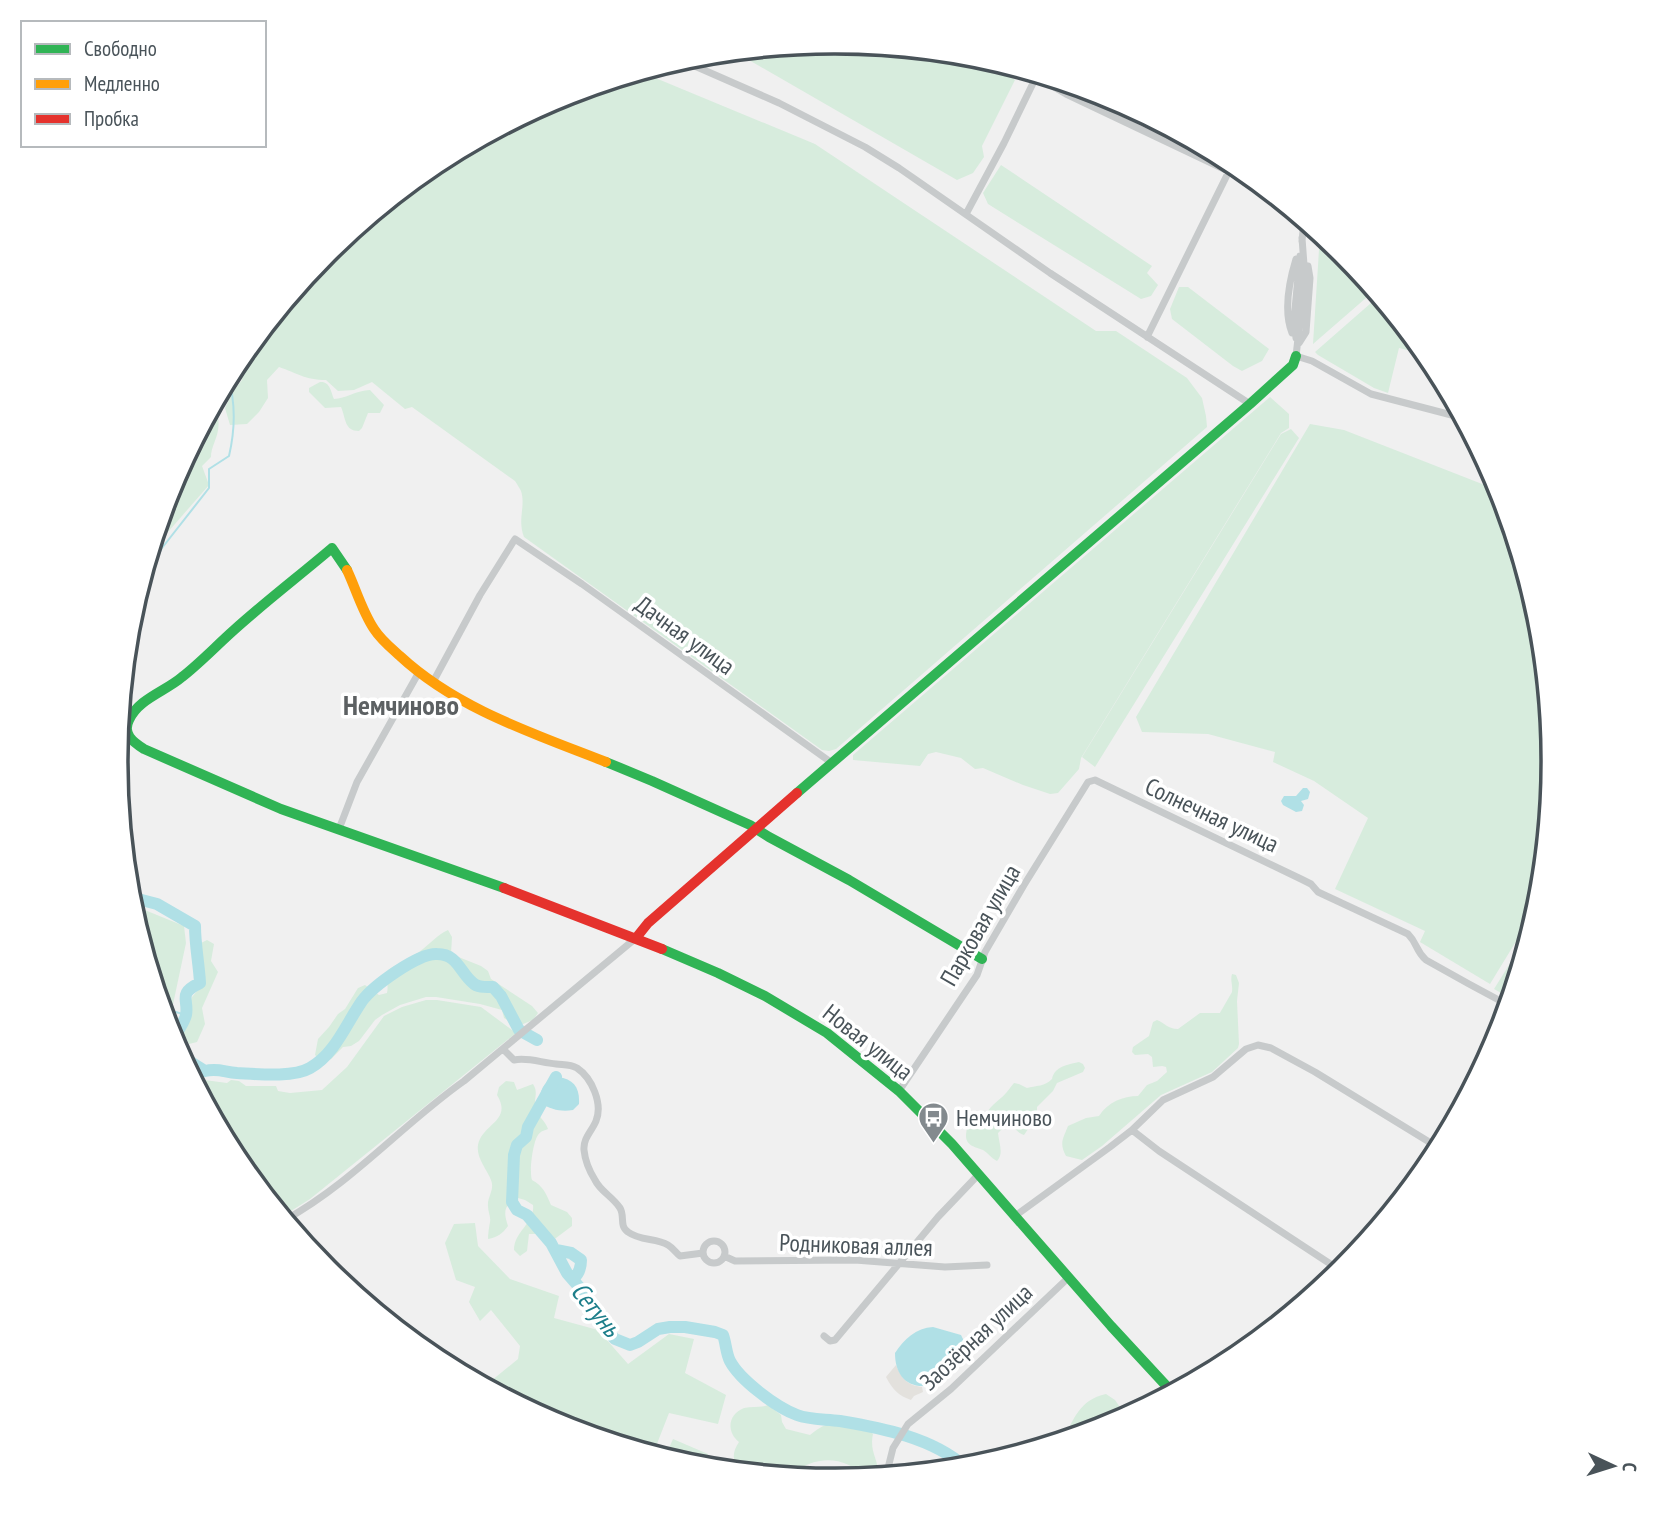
<svg xmlns="http://www.w3.org/2000/svg" width="1669" height="1522" font-family="'PT Sans Narrow',sans-serif">
	<rect width="100%" height="100%" fill="#f0f0f0"/>
	<path fill="#d7ecdd" d="M 835,42 L 975,56 L 992,61 L 1015,80 L 982,146 L 984,157 L 973,173 L 957,180 L 735,52 Z
		M 641,72 L 815,144 L 1096,331 L 1116,331 L 1187,378 L 1202,398 L 1206,416 L 1207,427 L 836,749 L 829,751 L 822,750 L 524,537 C 517,519 526,507 521,491 C 519,487 517,484 515,481 L 412,407 L 405,409 L 372,382 L 354,390 L 338,391 L 326,380 C 305,380 297,373 279,367 L 267,380 L 268,398 L 259,412 L 247,424 L 230,425 L 225,408 L 232,393 L 242,380 L 237,361 L 326,252 L 435,163 L 560,97 Z
		M 1001,165 L 1152,266 L 1147,273 L 1158,285 L 1151,296 L 1141,299 L 988,204 L 983,193 Z
		M 1320,234 L 1343,253 L 1374,291 L 1313,344 Z
		M 1179,287 L 1188,287 L 1269,349 L 1262,361 L 1242,371 L 1233,366 L 1172,319 L 1170,309 Z
		M 1379,296 L 1427,355 L 1399,348 L 1388,393 L 1374,388 L 1318,355 L 1315,352 Z
		M 232,370 L 235,372 C 232,384 224,391 219,402 C 216,411 220,420 218,430 C 217,439 211,447 211,457 L 202,466 L 209,485 L 161,540 L 155,536 L 170,485 Z
		M 320,382 C 330,381 331,392 334,399 C 345,399 357,390 370,390 L 384,405 L 380,413 L 368,413 L 362,428 L 359,431 C 344,431 346,418 341,407 L 325,408 L 309,392 L 309,388 Z
		M 1270,397 L 1289,414 L 1289,428 L 1281,433 L 1081,758 L 1079,769 L 1058,793 L 1050,794 L 1023,785 L 983,768 L 975,769 L 961,758 L 936,752 L 928,754 L 920,766 L 853,760 L 853,755 Z
		M 1310,424 L 1344,430 L 1500,491 L 1540,621 L 1553,761 L 1540,902 L 1490,984 L 1420,942 L 1425,931 L 1335,889 L 1368,818 L 1314,781 L 1273,762 L 1275,752 L 1208,734 L 1142,732 L 1136,717 Z
		M 1291,429 L 1299,438 L 1095,767 L 1082,757 L 1281,434 Z
		M 130,904 L 184,926 L 186,943 L 168,1028 Z
		M 1532,928 L 1510,998 L 1494,989 Z
		M 448,930 L 452,937 L 451,954 L 481,966 L 488,971 L 491,979 L 532,1006 L 538,1013 L 533,1020 L 518,1026 L 504,1018 L 502,1010 L 480,1004 L 436,997 L 426,997 L 400,1005 L 382,1015 L 375,1020 L 359,1041 L 351,1046 L 343,1047 L 331,1059 L 322,1061 L 315,1055 L 318,1039 L 329,1027 L 338,1014 L 345,1009 L 358,988 L 365,985 L 379,995 L 387,993 C 389,984 385,979 388,970 C 398,963 411,959 419,952 C 429,945 437,935 448,930 Z
		M 207,940 L 214,944 L 211,961 L 218,972 L 202,1008 L 205,1024 L 197,1042 L 189,1044 L 181,1031 L 192,997 L 203,984 L 199,944 Z
		M 1232,974 L 1236,975 L 1239,983 L 1237,1001 L 1239,1044 L 1238,1048 L 1212,1072 L 1161,1095 L 1102,1146 L 1082,1160 L 1066,1156 C 1059,1143 1063,1139 1068,1126 L 1086,1118 L 1099,1116 C 1108,1102 1123,1096 1138,1096 L 1147,1085 L 1157,1081 L 1167,1072 L 1166,1067 L 1162,1066 L 1153,1067 L 1152,1057 L 1148,1054 L 1135,1055 L 1132,1052 L 1133,1047 L 1149,1036 L 1153,1022 L 1157,1020 C 1165,1023 1168,1029 1178,1029 L 1200,1013 L 1220,1013 C 1221,1011 1231,994 1232,992 C 1233,986 1230,980 1232,974 Z
		M 426,1000 L 437,1000 L 481,1007 L 516,1033 L 310,1199 L 283,1216 L 236,1160 L 188,1069 L 197,1079 L 227,1083 L 231,1080 L 239,1081 L 246,1086 L 276,1086 L 278,1091 L 290,1093 L 322,1090 L 347,1067 L 384,1016 L 402,1007 Z
		M 1079,1062 L 1083,1064 L 1085,1068 L 1083,1072 L 1057,1083 L 1053,1091 L 1037,1107 L 1037,1116 L 1024,1135 C 1017,1133 1016,1127 1009,1126 L 1004,1127 L 998,1133 C 999,1143 1004,1154 997,1161 C 991,1158 988,1153 983,1150 C 976,1147 966,1146 966,1136 C 966,1132 967,1129 967,1125 L 971,1121 L 984,1119 C 988,1106 998,1102 1006,1093 C 1009,1090 1011,1086 1014,1083 L 1019,1084 L 1027,1088 C 1035,1086 1046,1086 1052,1079 C 1055,1066 1067,1065 1079,1062 Z
		M 506,1081 L 514,1082 L 517,1090 L 533,1084 C 539,1093 533,1098 536,1108 C 537,1116 545,1120 548,1129 C 543,1131 541,1131 538,1135 C 533,1142 529,1171 532,1180 C 543,1186 546,1193 551,1205 L 567,1212 L 572,1218 L 572,1226 L 552,1241 L 537,1234 L 529,1234 L 527,1251 L 520,1256 L 514,1250 C 514,1231 535,1223 533,1205 L 525,1200 L 518,1198 C 504,1205 503,1211 508,1226 C 502,1234 498,1237 488,1239 C 488,1233 489,1228 490,1222 C 491,1217 488,1212 488,1206 C 487,1197 495,1190 491,1180 C 487,1169 476,1158 478,1145 C 482,1124 513,1121 497,1095 L 499,1087 Z
		M 475,1223 L 478,1246 L 510,1279 L 559,1296 L 554,1318 L 598,1330 L 628,1364 L 669,1334 L 694,1339 L 685,1373 L 726,1395 L 718,1424 L 669,1413 L 653,1454 L 559,1425 L 498,1392 L 499,1390 L 486,1385 L 518,1359 L 520,1346 L 491,1310 L 480,1321 L 469,1302 L 475,1287 L 456,1280 L 445,1243 L 454,1224 Z
		M 1106,1394 L 1115,1400 L 1126,1416 L 1109,1425 L 1063,1440 C 1074,1419 1079,1400 1106,1394 Z
		M 768,1405 L 781,1415 L 782,1422 L 786,1429 L 810,1435 C 815,1431 820,1427 826,1425 C 837,1422 865,1427 873,1434 C 869,1453 879,1458 878,1476 L 865,1477 C 850,1461 829,1456 809,1464 C 801,1467 792,1474 783,1475 C 770,1476 753,1472 739,1471 C 732,1460 732,1452 739,1442 C 726,1432 728,1414 744,1408 C 752,1406 760,1408 768,1405 Z
		M 673,1439 L 708,1454 L 702,1467 L 694,1466 L 665,1457 Z"/>
	<path fill="#e3e1dd" d="M 896,1365 C 902,1379 907,1385 922,1387 L 923,1392 L 914,1396 L 911,1400 C 899,1396 892,1389 886,1377 Z"/>
	<path fill="#b0e0e6" d="M 1303,788 L 1307,788 L 1310,792 L 1308,799 L 1301,801 L 1304,805 L 1302,811 L 1296,812 L 1283,805 L 1281,801 L 1284,796 L 1296,796 Z
		M 558,1077 C 574,1079 580,1088 579,1104 L 573,1110 C 562,1112 551,1110 541,1103 C 539,1089 544,1081 558,1077 Z
		M 933,1327 L 961,1335 L 964,1341 L 963,1352 L 946,1370 L 925,1386 C 904,1387 895,1372 895,1353 C 904,1339 916,1328 933,1327 Z"/>
	<g fill="none" stroke-linecap="round" stroke-linejoin="round">
		<path stroke="#b0e0e6" stroke-width="2" d="M 140,585 L 162,548 L 209,488 L 209,469 L 229,456 C 235,430 236,403 228,377
			M 162,1008 L 186,1015"/>
		<path stroke="#b0e0e6" stroke-width="12" d="M 129,895 L 134,898 L 157,904 L 195,926 C 195,945 199,964 200,983 C 177,994 189,999 186,1015 C 184,1024 176,1032 173,1041
			M 181,1056 L 205,1071 C 218,1068 224,1072 237,1073 C 256,1074 293,1078 310,1068 C 335,1054 346,1024 362,1001 C 373,986 418,953 437,954 C 458,954 460,973 473,983 C 478,988 486,987 493,987 L 501,996 L 519,1030 L 537,1040
			M 556,1077 L 528,1127 L 526,1137 L 517,1145 L 514,1155 L 512,1202 L 517,1210 L 527,1215 L 551,1243 L 567,1273 L 587,1296 L 605,1329 L 615,1339 L 630,1345 L 638,1342 L 658,1329 L 670,1327 L 685,1327 L 715,1332 L 723,1335 C 726,1343 726,1353 730,1361 C 740,1380 776,1407 797,1415 C 810,1420 825,1419 840,1421 C 882,1428 933,1438 965,1467
			M 556,1250 L 571,1253 L 581,1260 C 581,1268 579,1274 573,1279"/>
		<path stroke="#c7cacb" stroke-width="7" d="M 681,60 L 779,103 L 865,147 L 899,168 L 1050,273 L 1250,404
			M 1030,73 L 1066,94 L 1264,188
			M 966,214 L 1004,143 L 1037,75
			M 1302,238 L 1305,278 L 1296,356 L 1312,361 L 1371,394 L 1463,418
			M 1302,241 L 1304,221
			M 1292,333 C 1283,310 1289,282 1296,259
			M 1147,337 L 1233,163
			M 1296,338 L 1294,320 L 1300,256
			M 1299,343 L 1306,332 L 1310,278 L 1308,266
			M 433,682 L 480,595 L 515,539 L 582,584 L 832,763
			M 339,829 L 357,782 L 419,672
			M 503,1049 L 514,1060 C 528,1057 542,1063 556,1064 C 563,1065 570,1064 577,1068 C 592,1078 603,1104 596,1121 C 592,1131 583,1138 584,1150 C 585,1160 590,1172 595,1180 C 600,1191 613,1197 620,1208 C 625,1216 619,1226 628,1232 C 640,1241 656,1238 668,1245 C 673,1248 676,1253 680,1256 L 703,1253
			M 899,1091 L 977,975 L 985,952 L 1024,885 L 1088,782 L 1095,780 L 1301,879 L 1311,884 L 1318,892 L 1408,934 C 1418,944 1415,950 1426,960 L 1469,984 L 1508,1005
			M 1132,1130 L 1159,1151 L 1341,1271
			M 1015,1216 L 1110,1147 L 1132,1130 L 1163,1100 L 1213,1077 L 1246,1049 L 1258,1045 L 1271,1048 L 1315,1072 L 1439,1148
			M 285,1220 C 352,1183 403,1124 464,1081 L 636,938
			M703 1252a11 11 0 1 1 22 0a11 11 0 1 1-22 0Z
			M 724,1256 L 735,1261 L 855,1260 L 945,1267 L 987,1265
			M 824,1336 L 830,1341 L 835,1340 L 938,1217 L 979,1174
			M 888,1468 L 893,1448 L 908,1424 L 951,1389 L 1068,1278"/>
		<path stroke="#30b455" stroke-width="10" d="M 347,570 L 332,548 C 299,576 265,602 234,630 C 216,646 200,663 182,677 C 166,691 138,699 129,720 C 122,734 133,742 144,749 L 281,809 L 504,888
			M 606,762 L 652,781 L 750,825 L 769,837 L 849,880 L 982,959
			M 797,793 L 1250,404 L 1293,365 L 1296,356
			M 662,949 L 718,973 L 765,996 L 827,1033 L 899,1091 L 952,1144 L 1111,1326 L 1172,1392"/>
		<path stroke="#ff9f0a" stroke-width="10" d="M 347,570 C 356,589 362,611 374,629 C 381,640 391,648 400,656 C 457,709 535,734 606,762"/>
		<path stroke="#e5322d" stroke-width="10" d="M 504,888 L 662,949
			M 636,938 L 648,923 L 797,793"/>
	</g>
	<defs>
		<symbol id="bus-pin" viewBox="-11 -11 22 30"><path d="M0 17L-7.5 6A9.5 9.5 0 1 1 7.5 6Z" fill="#838a8e" stroke="#fff"/><path d="M-5-6H5V4H4V6H2V4H-2V6H-4V4H-5ZM-3.5-4V0h7V-4ZM-3.5 1.2v1.5H-2V1.2ZM2 1.2v1.5H3.5V1.2Z" fill="#fff"/></symbol>
	</defs>
	<g fill-rule="evenodd">
		<use href="#bus-pin" x="916" y="1100" width="35" height="47"/>
	</g>
	<g text-anchor="middle" dominant-baseline="central" stroke-width="7" stroke-linejoin="round" paint-order="stroke">
		<g font-size="24" fill="#495359" stroke="#fff">
			<text transform="translate(685 635) rotate(36)">Дачная улица</text>
			<text transform="translate(1212 815) rotate(25)">Солнечная улица</text>
			<text transform="translate(980 925) rotate(-60)">Парковая улица</text>
			<text transform="translate(868 1042) rotate(38)">Новая улица</text>
			<text transform="translate(856 1245) rotate(2)">Родниковая аллея</text>
			<text transform="translate(976 1337) rotate(-43)">Заозёрная улица</text>
		</g>
		<g font-size="24" fill="#495359" stroke="#fff" text-anchor="start">
			<text x="956" y="1117">Немчиново</text>
		</g>
		<g font-size="26" font-style="italic" fill="#1d7e8a" stroke="#fff">
			<text transform="translate(596 1309) rotate(51)">Сетунь</text>
		</g>
		<g font-size="28" font-weight="bold" fill="#5c6062" stroke="#fff">
			<text x="401" y="704">Немчиново</text>
		</g>
	</g>
	<path d="M0 0H1669V1522H0ZM834 54H835A706 706 0 0 1 1541 760V762A706 706 0 0 1 835 1468H834A706 706 0 0 1 128 762V760A706 706 0 0 1 834 54Z" fill="#fff" fill-rule="evenodd"/>
	<path fill="none" stroke="#495359" stroke-width="3.5" d="M834 54H835A706 706 0 0 1 1541 760V762A706 706 0 0 1 835 1468H834A706 706 0 0 1 128 762V760A706 706 0 0 1 834 54Z"/>
	<rect x="21" y="21" width="245" height="126" fill="#ffffff" stroke="#b6babd" stroke-width="2"/>
	<rect x="35" y="44" width="35" height="10" fill="#30b455" stroke="#b6babd" stroke-width="2"/>
	<text x="84" y="56" font-size="21" fill="#495359">Свободно</text>
	<rect x="35" y="79" width="35" height="10" fill="#ff9f0a" stroke="#b6babd" stroke-width="2"/>
	<text x="84" y="91" font-size="21" fill="#495359">Медленно</text>
	<rect x="35" y="114" width="35" height="10" fill="#e5322d" stroke="#b6babd" stroke-width="2"/>
	<text x="84" y="126" font-size="21" fill="#495359">Пробка</text>
	<g transform="translate(1613 1466) rotate(94)" stroke="#ffffff" stroke-width="5" paint-order="stroke">
	<path d="M0-5L12 26L0 18L-12 26Z" fill="#495359"/>
	<text y="-10" font-size="19" font-weight="bold" text-anchor="middle" fill="#495359">С</text>
	</g>
</svg>
